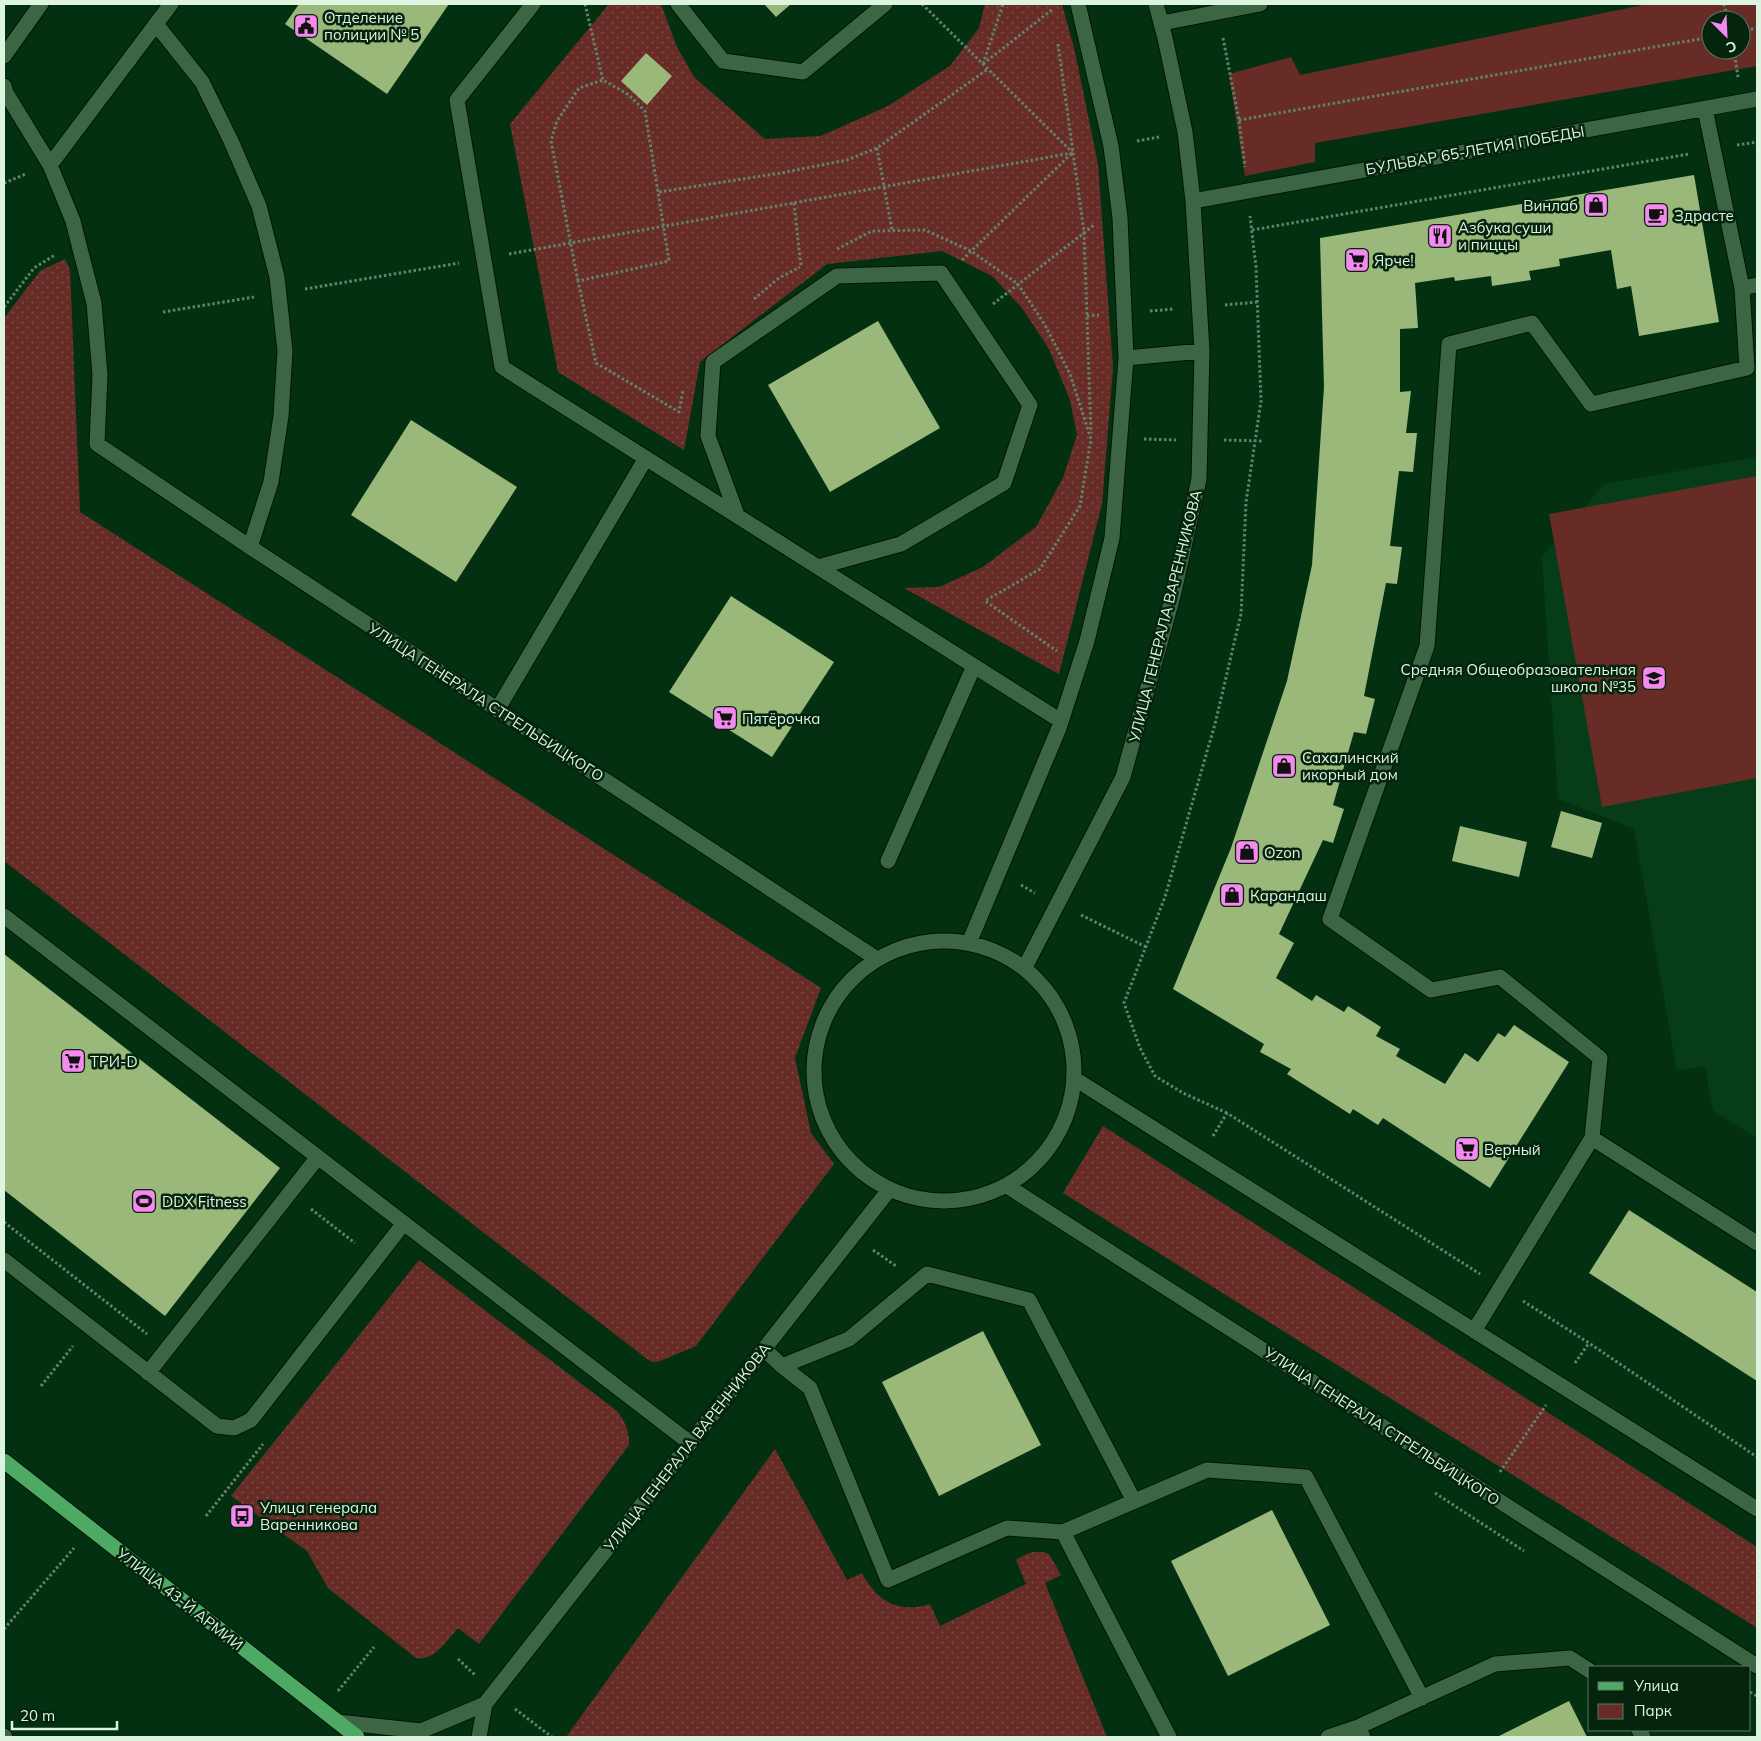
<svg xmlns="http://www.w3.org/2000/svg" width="1761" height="1741" font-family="Mulish,sans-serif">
	<defs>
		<pattern id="grass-dots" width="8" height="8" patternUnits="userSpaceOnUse" patternTransform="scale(1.25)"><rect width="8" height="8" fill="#672c25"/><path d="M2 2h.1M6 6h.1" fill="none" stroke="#7c4b44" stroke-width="1.8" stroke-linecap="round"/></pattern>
	</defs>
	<rect width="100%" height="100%" fill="#043012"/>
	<path fill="#073c19" d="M 1757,457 L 1757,1138 L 1713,1111 L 1705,1066 L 1677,1071 L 1634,829 L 1558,799 L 1542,557 L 1604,484 Z"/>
	<path fill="url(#grass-dots)" d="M 609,4 L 661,4 L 677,47 L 694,77 L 765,139 L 821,136 L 888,106 L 950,66 L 979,28 L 985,4 L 1062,4 L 1075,52 L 1098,164 L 1113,368 L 1102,504 L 1059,674 L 904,588 L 939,587 L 983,567 L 1036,527 L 1063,478 L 1077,435 L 1070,400 L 1049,349 L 1022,308 L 992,276 L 942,251 L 827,264 L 700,362 L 684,450 L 558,372 L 510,124 Z
		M 65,259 L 70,270 L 80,512 L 821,988 L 795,1058 L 811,1133 L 834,1164 L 696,1346 L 660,1361 L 653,1362 L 647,1359 L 4,861 L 4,318 L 40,271 Z
		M 1103,1126 L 1757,1547 L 1757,1628 L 1063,1193 Z
		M 419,1260 L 617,1411 C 626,1423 629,1431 629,1445 L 479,1644 L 458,1628 C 447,1640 435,1661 416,1658 L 328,1588 L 307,1551 L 231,1496 Z
		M 775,1449 L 847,1580 L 862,1573 C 877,1601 898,1614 930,1604 L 940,1626 L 1026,1584 L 1016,1560 C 1027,1553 1036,1549 1049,1554 L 1061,1575 L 1045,1583 L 1107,1737 L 566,1737 Z"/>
	<path fill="#672c25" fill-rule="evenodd" d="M 1648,4 L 1757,4 L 1757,66 L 1315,143 L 1315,162 L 1245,176 L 1229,74 L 1291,57 L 1300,75 ZM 1711,20 L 1741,20 L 1741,50 L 1711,50 Z
		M 1757,476 L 1757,778 L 1602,807 L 1549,514 Z"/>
	<path fill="#9bb87b" d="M 299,4 L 449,4 L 387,94 L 285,24 Z
		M 764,4 L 791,4 L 776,17 Z
		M 646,53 L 672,76 L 647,105 L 621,81 Z
		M 1694,175 L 1719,322 L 1639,336 L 1631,286 L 1617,289 L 1611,250 L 1559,259 L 1560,266 L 1529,271 L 1531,280 L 1492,286 L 1491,276 L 1455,281 L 1454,277 L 1415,283 L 1418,328 L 1400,329 L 1400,392 L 1411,391 L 1406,433 L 1417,433 L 1413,472 L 1399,471 L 1390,546 L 1402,547 L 1397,584 L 1386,583 L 1364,696 L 1375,699 L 1366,734 L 1354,732 L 1333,805 L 1344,809 L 1333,843 L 1323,840 L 1279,934 L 1294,943 L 1276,978 L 1312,1001 L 1316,995 L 1344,1012 L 1348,1006 L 1381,1027 L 1376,1036 L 1400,1049 L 1396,1056 L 1445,1084 L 1465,1053 L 1478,1062 L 1498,1033 L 1505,1037 L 1514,1025 L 1569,1062 L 1490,1188 L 1383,1118 L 1378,1125 L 1353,1109 L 1350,1114 L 1287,1074 L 1291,1069 L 1260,1052 L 1264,1044 L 1173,989 L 1231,848 L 1287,681 L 1312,565 L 1324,387 L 1320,238 Z
		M 878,321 L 940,428 L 830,492 L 768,385 Z
		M 411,420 L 517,487 L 456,582 L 351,515 Z
		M 731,596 L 834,662 L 772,757 L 669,692 Z
		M 1561,811 L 1602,823 L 1592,858 L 1551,847 Z
		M 1460,826 L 1527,842 L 1519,877 L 1452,861 Z
		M 4,954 L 280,1168 L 165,1316 L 4,1190 Z
		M 1629,1210 L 1757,1292 L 1757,1381 L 1589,1273 Z
		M 983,1331 L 1041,1445 L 939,1496 L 882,1382 Z
		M 1272,1510 L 1330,1625 L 1228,1676 L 1171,1561 Z
		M 1569,1701 L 1587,1737 L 1497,1737 Z"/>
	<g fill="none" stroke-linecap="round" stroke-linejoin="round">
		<defs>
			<path id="minor" d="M 533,4 L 457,100 L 502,367 L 1061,721
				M 678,4 L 723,61 L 803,72 L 885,4
				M 1162,23 L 1260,4
				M 156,24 L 202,82 L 231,141 L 259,206 L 277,277 L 285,351 L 281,416 L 271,482 L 250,547
				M 4,56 L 41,4
				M 4,86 L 6,93 L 50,165 L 73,221 L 80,249 L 94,303 L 100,375 L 97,444 L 250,547 L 877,959
				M 1705,109 L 1742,288 L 1757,285
				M 50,165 L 171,4
				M 1193,201 L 1757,99
				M 1126,358 L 1202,351
				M 737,515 L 708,436 L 713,362 L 837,276 L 941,273 L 1030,405 L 1004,483 L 901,544 L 818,567
				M 497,710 L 646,458
				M 888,861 L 974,666
				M 4,916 L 690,1443
				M814 1071a130 130 0 1 1 260 0a130 130 0 1 1-260 0Z
				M 969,943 L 1059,728 L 1087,641 L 1112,538 L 1126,358 L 1120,218 L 1111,146 L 1078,4
				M 1025,967 L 1123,777 L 1173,596 L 1199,479 L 1202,351 L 1193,201 L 1185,132 L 1165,38 L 1156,4
				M 1075,1079 L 1757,1509
				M 1592,1138 L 1600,1058 L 1500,977 L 1431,990 L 1330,919 L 1427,646 L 1449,344 L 1532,323 L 1591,404 L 1747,368 L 1742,288
				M 1007,1186 L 1757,1666
				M 4,1260 L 217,1426 L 234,1428 L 251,1420 L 404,1223
				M 1474,1331 L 1592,1138 L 1757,1243
				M 764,1349 L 782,1366 L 810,1388 L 888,1580 L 1007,1528 L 1063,1532
				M 782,1366 L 849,1339 L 927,1274 L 1029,1300 L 1134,1501
				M 148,1373 L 318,1157
				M 338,1722 L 421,1731 L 485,1704 L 889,1190
				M 1639,1730 L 1643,1737
				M 4,1736 L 5,1737
				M 479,1737 L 485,1704
				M 1169,1737 L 1063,1532 L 1207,1470 L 1306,1477 L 1422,1698
				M 1328,1737 L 1358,1727
				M 1363,1737 L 1358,1727 L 1495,1664 L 1570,1658 L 1590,1671"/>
			<path id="major" d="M 4,1461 L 357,1737"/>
		</defs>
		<use href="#minor" stroke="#001603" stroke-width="17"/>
		<use href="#major" stroke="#001603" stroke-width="17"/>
		<path stroke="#60836a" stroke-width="3" stroke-dasharray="2.5 2.5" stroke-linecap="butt" d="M 585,4 L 603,80
			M 922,4 L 1072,152
			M 1724,4 L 1728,20
			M 1741,31 L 1757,28
			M 1223,38 L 1239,120 L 1245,167
			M 1058,44 L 1084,232 L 1091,433
			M 1734,50 L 1738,77
			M 983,64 L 1053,9
			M 983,64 L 1003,4
			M 1239,120 L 1711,37
			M 1137,141 L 1159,137
			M 1737,145 L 1757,142
			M 877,148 L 892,230
			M 4,183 L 26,174
			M 659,192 L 781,173 L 847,160 L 877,148 L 988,69
			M 794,203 L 801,267
			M 1252,230 L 1689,154
			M 837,249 L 872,231 L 925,230 L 971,251 L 1018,284 L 1045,325 L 1070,374 L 1091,439 L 1080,506 L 1040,569 L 985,601 L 1057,651
			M 509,254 L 1072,153
			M 962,260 L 1072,153
			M 578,281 L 551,141 L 557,121 L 579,88 L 603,80 L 629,95 L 645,111 L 669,261 L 578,281 L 596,363 L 679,412 L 683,390
			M 305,289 L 459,263
			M 754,299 L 779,278 L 800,267
			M 993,304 L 1094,225
			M 1225,305 L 1257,302
			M 4,307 L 34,268 L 55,255
			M 1150,311 L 1174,309
			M 163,312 L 254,297
			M 1087,316 L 1099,315
			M 1144,439 L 1176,440
			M 1224,440 L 1263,441
			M 1021,885 L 1035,893
			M 1081,915 L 1146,947
			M 1227,1113 L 1183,1093 L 1155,1076 L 1140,1048 L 1124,1003 L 1165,897 L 1215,724 L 1241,614 L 1246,502 L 1261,401 L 1256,267 L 1250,216
			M 1213,1136 L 1227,1113 L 1480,1274
			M 311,1209 L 355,1243
			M 4,1222 L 147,1334
			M 873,1250 L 896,1266
			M 1523,1301 L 1589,1343 L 1757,1457
			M 1575,1363 L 1589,1343
			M 41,1386 L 73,1346
			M 1500,1472 L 1546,1405
			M 1435,1493 L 1524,1551
			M 206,1516 L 263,1444
			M 4,1629 L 74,1548
			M 458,1659 L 476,1676
			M 338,1691 L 374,1647
			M 1750,1692 L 1757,1696
			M 515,1709 L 552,1737"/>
		<use href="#minor" stroke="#3c6544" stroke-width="15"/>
		<use href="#major" stroke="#4da963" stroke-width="15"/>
	</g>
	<defs>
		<symbol id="civic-square" viewBox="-11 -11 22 22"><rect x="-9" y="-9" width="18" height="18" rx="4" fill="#f589ef" stroke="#05240e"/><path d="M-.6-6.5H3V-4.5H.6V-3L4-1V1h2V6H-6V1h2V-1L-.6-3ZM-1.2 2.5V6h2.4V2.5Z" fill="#111"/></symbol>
		<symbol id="shop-square" viewBox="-11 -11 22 22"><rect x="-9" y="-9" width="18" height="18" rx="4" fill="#f589ef" stroke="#05240e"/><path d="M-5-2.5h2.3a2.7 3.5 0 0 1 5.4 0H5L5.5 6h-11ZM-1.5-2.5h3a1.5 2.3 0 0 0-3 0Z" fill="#111"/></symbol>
		<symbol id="cafe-square" viewBox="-11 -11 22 22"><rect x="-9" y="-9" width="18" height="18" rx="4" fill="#f589ef" stroke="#05240e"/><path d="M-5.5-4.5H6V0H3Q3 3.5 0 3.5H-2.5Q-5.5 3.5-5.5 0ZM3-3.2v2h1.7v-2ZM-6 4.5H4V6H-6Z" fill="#111"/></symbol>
		<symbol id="restaurant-square" viewBox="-11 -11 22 22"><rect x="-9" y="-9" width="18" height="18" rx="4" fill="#f589ef" stroke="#05240e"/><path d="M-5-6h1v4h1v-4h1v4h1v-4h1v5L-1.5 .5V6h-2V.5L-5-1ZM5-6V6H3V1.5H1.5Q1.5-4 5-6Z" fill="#111"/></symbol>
		<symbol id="supermarket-square" viewBox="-11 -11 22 22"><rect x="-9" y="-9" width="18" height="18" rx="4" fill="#f589ef" stroke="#05240e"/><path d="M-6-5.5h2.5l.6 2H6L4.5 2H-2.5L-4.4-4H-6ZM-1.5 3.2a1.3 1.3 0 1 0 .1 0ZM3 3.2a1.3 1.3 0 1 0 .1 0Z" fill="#111"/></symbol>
		<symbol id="school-square" viewBox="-11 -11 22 22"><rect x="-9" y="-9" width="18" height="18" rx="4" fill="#f589ef" stroke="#05240e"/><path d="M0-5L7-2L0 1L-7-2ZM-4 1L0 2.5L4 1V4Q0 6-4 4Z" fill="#111"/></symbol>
		<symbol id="stadium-square" viewBox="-11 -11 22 22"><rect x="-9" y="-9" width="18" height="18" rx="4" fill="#f589ef" stroke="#05240e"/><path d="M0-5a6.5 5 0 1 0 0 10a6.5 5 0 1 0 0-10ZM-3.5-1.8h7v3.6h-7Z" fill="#111"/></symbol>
		<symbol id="bus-square" viewBox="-11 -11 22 22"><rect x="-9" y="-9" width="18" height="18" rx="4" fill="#f589ef" stroke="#05240e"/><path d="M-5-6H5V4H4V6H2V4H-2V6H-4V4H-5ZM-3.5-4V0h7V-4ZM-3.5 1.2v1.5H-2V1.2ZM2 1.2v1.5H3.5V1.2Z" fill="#111"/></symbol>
	</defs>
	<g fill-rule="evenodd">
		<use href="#civic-square" x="292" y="12" width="28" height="28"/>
		<use href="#shop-square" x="1582" y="191" width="28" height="28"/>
		<use href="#cafe-square" x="1642" y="201" width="28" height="28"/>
		<use href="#restaurant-square" x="1426" y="222" width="28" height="28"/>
		<use href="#supermarket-square" x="1343" y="246" width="28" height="28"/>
		<use href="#school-square" x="1640" y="664" width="28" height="28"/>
		<use href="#supermarket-square" x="711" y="704" width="28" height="28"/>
		<use href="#shop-square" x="1270" y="752" width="28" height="28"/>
		<use href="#shop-square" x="1233" y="838" width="28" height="28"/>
		<use href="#shop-square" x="1218" y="881" width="28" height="28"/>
		<use href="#supermarket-square" x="59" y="1047" width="28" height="28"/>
		<use href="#supermarket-square" x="1453" y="1135" width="28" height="28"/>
		<use href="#stadium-square" x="130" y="1187" width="28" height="28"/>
		<use href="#bus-square" x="228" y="1502" width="28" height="28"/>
	</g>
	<g text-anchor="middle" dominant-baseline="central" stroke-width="5" stroke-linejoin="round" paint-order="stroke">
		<g font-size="15" fill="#ddf4e0" stroke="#05240e" text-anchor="start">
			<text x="324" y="17">Отделение<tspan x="324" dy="17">полиции № 5</tspan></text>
			<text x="1578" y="205" text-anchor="end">Винлаб</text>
			<text x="1674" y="215">Здрасте</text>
			<text x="1458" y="227">Азбука суши<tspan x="1458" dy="17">и пиццы</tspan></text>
			<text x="1374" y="260">Ярче!</text>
			<text x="1636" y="669" text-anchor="end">Средняя Общеобразовательная<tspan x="1636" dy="17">школа №35</tspan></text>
			<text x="742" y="718">Пятёрочка</text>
			<text x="1302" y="757">Сахалинский<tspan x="1302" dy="17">икорный дом</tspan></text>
			<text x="1264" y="852">Ozon</text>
			<text x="1250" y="895">Карандаш</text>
			<text x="90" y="1061">ТРИ-D</text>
			<text x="1484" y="1149">Верный</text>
			<text x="162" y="1201">DDX Fitness</text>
			<text x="260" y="1507">Улица генерала<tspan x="260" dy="17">Варенникова</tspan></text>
		</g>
		<g font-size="15" fill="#ddf4e0" stroke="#05240e">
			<text transform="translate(1475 150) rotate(-10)">БУЛЬВАР 65-ЛЕТИЯ ПОБЕДЫ</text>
			<text transform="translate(1165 616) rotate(-76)">УЛИЦА ГЕНЕРАЛА ВАРЕННИКОВА</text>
			<text transform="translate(486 702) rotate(33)">УЛИЦА ГЕНЕРАЛА СТРЕЛЬБИЦКОГО</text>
			<text transform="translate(1382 1426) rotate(33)">УЛИЦА ГЕНЕРАЛА СТРЕЛЬБИЦКОГО</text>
			<text transform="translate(687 1447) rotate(-52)">УЛИЦА ГЕНЕРАЛА ВАРЕННИКОВА</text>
			<text transform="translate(180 1599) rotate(38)">УЛИЦА 43-Й АРМИИ</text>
		</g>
	</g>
	<rect width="1761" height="1741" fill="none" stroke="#ddf4e0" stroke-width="10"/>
	<rect x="1588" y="1666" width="162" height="65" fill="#05240e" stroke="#5b7762"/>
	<rect x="1598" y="1682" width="25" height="8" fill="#4da963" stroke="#5b7762"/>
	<text x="1634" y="1691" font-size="15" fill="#ddf4e0">Улица</text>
	<rect x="1598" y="1704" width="25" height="15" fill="#672c25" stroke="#5b7762"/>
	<text x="1634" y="1716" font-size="15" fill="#ddf4e0">Парк</text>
	<g transform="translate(1726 35) rotate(156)"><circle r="24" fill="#05240e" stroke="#5b7762"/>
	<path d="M0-4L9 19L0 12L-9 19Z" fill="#f589ef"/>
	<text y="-8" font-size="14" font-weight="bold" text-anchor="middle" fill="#ddf4e0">С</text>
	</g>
	<path d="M12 1721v8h105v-8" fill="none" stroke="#ddf4e0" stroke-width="2.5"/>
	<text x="20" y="1721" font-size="15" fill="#ddf4e0" stroke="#05240e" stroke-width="4" paint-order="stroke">20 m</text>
</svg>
